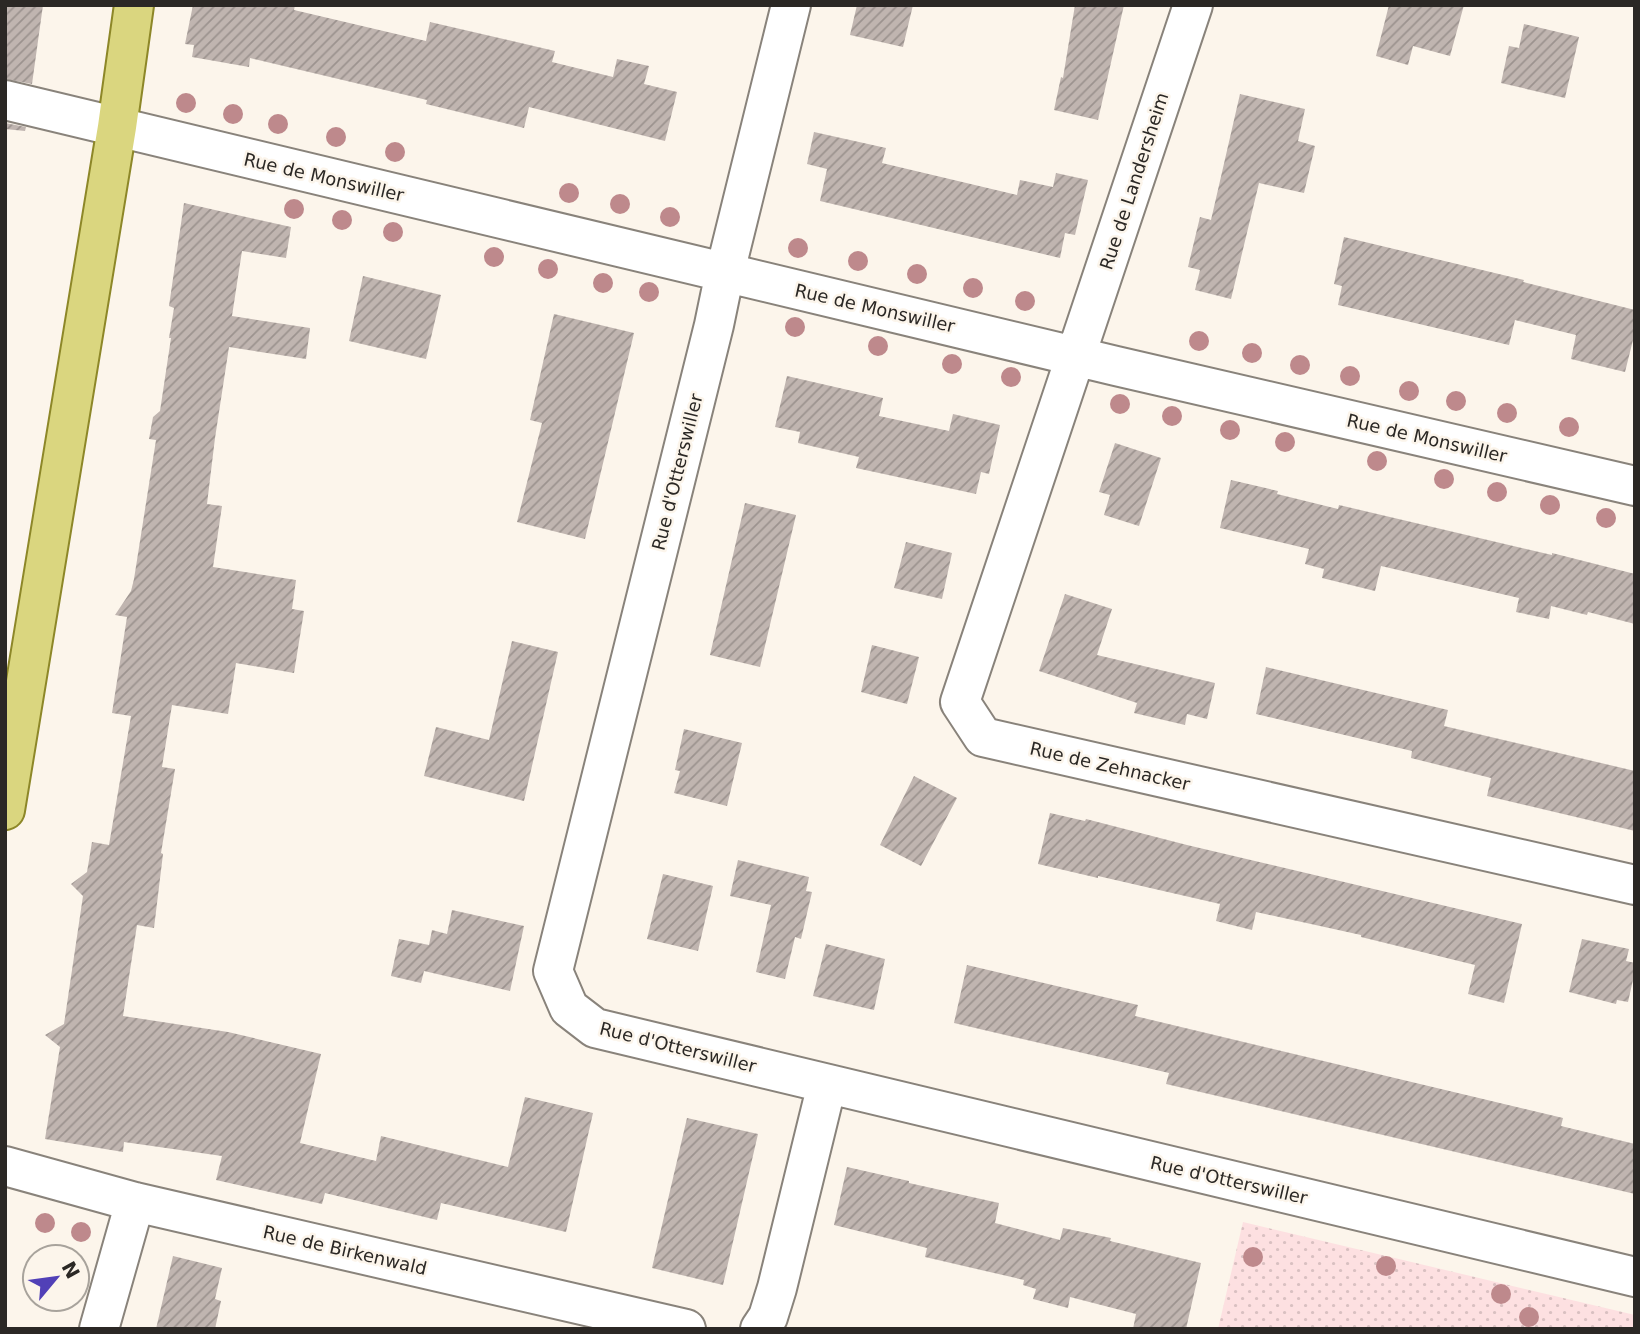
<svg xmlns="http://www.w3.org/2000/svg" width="1640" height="1334" font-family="'DejaVu Sans',sans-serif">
	<defs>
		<pattern id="grass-dots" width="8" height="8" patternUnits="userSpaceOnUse" patternTransform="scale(1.75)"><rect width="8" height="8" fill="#fde0e1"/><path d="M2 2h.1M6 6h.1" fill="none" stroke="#d9c0c1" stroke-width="1.8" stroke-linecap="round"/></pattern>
		<pattern id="building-hatch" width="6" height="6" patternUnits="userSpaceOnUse" patternTransform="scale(1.75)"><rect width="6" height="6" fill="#c0b5b0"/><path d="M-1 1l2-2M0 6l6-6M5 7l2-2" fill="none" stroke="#9c938f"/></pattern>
	</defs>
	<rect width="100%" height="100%" fill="#fcf5eb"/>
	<path fill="url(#grass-dots)" d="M 1243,1222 L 1635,1315 L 1635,1329 L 1218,1329 Z"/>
	<path fill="url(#building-hatch)" d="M 5,5 L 43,5 L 32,84 L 5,79 Z
		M 193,5 L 295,5 L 294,10 L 426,41 L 430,22 L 555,51 L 552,62 L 613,77 L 617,59 L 649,66 L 644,84 L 677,92 L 665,141 L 529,107 L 524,128 L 426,104 L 427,100 L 250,58 L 249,67 L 192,57 L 194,45 L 185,44 Z
		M 857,5 L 913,5 L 903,47 L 850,35 Z
		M 1075,5 L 1124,5 L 1098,120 L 1054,110 L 1061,77 L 1063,78 Z
		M 1389,5 L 1464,5 L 1450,56 L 1413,46 L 1408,65 L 1376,56 Z
		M 1524,24 L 1579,37 L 1565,98 L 1501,83 L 1509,46 L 1519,48 Z
		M 1240,94 L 1305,109 L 1298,141 L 1315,146 L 1304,193 L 1259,183 L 1231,299 L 1195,290 L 1200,270 L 1188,267 L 1200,217 L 1211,220 Z
		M 5,123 L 26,127 L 25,131 L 5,129 Z
		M 814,132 L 886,148 L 882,163 L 1017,195 L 1020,180 L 1053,187 L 1056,173 L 1088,180 L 1075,235 L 1065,233 L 1060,258 L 820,201 L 827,169 L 807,164 Z
		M 184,203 L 291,227 L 286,258 L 242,251 L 232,316 L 310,328 L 306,359 L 229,347 L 215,438 L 207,504 L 222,506 L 213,567 L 296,580 L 292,609 L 304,611 L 294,673 L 236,663 L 228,714 L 172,705 L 162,767 L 175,769 L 161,853 L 163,854 L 154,928 L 137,925 L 123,1016 L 228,1032 L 321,1054 L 300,1143 L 376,1161 L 381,1136 L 508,1167 L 525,1097 L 593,1113 L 566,1232 L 441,1203 L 437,1220 L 325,1193 L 322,1204 L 216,1180 L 222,1156 L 124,1142 L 123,1152 L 45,1139 L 60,1047 L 45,1035 L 64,1024 L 83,896 L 71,884 L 87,872 L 92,842 L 109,845 L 131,716 L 112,713 L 127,617 L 115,615 L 131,591 L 134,579 L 156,440 L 149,439 L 153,417 L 160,411 L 171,338 L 169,338 L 174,308 L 169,306 Z
		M 1344,237 L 1524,280 L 1523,282 L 1635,310 L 1635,332 L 1625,372 L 1571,359 L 1576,335 L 1515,320 L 1509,345 L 1338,305 L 1342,286 L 1334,284 Z
		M 363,276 L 441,295 L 426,359 L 349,341 Z
		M 554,314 L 634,333 L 585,539 L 517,522 L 542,423 L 530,420 Z
		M 787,376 L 883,398 L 879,416 L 949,431 L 953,414 L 1000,425 L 989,474 L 981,472 L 976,494 L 856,468 L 859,457 L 798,443 L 800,432 L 775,427 Z
		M 1115,443 L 1161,458 L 1139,526 L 1104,515 L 1110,495 L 1099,492 Z
		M 1231,480 L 1278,491 L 1277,494 L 1338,509 L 1339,505 L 1552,555 L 1552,553 L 1635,574 L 1635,624 L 1588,612 L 1587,615 L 1551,606 L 1549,619 L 1516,612 L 1519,598 L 1381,566 L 1375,591 L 1322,578 L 1324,569 L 1305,564 L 1309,549 L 1220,528 Z
		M 745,503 L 796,515 L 760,667 L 710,655 Z
		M 906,542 L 952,553 L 942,599 L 894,588 Z
		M 1065,594 L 1112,609 L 1097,655 L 1215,683 L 1207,719 L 1187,714 L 1185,725 L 1134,713 L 1137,703 L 1039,671 Z
		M 512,641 L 558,652 L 524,801 L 424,776 L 436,727 L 489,740 Z
		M 872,645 L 919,657 L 907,704 L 861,692 Z
		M 1266,667 L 1448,710 L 1444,726 L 1635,771 L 1635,831 L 1487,796 L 1491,778 L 1411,758 L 1412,751 L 1256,714 Z
		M 684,729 L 742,743 L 727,806 L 674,793 L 680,771 L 675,770 Z
		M 914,776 L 957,798 L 921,866 L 880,845 Z
		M 1050,813 L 1085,821 L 1086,819 L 1187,845 L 1522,924 L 1504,1003 L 1468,994 L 1475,965 L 1361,937 L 1361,935 L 1256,912 L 1252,930 L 1216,921 L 1220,904 L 1098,876 L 1098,878 L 1038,864 Z
		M 738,860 L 809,877 L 806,891 L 812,892 L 801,939 L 795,937 L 785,979 L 756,972 L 771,905 L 730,896 Z
		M 663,874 L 713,886 L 698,951 L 647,939 Z
		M 452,910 L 524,926 L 510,991 L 424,971 L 421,983 L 391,976 L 399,939 L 429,945 L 432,930 L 447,934 Z
		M 1582,939 L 1629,949 L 1626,961 L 1635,963 L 1635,971 L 1628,1002 L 1617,1000 L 1616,1004 L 1569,992 Z
		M 826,944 L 885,959 L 874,1010 L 813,996 Z
		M 967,965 L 1138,1005 L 1135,1016 L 1563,1118 L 1561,1126 L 1635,1144 L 1635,1194 L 1166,1084 L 1169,1073 L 954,1023 Z
		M 687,1118 L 758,1134 L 723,1285 L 652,1268 Z
		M 847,1167 L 909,1181 L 909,1183 L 999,1203 L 995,1223 L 1060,1240 L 1063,1228 L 1111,1238 L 1110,1241 L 1201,1263 L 1186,1329 L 1133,1329 L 1136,1314 L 1070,1297 L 1068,1308 L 1033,1299 L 1036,1289 L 1023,1285 L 1024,1280 L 925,1257 L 927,1248 L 834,1225 Z
		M 173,1256 L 222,1268 L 215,1299 L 221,1301 L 215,1329 L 156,1329 Z"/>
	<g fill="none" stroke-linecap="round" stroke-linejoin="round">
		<defs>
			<path id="minor" d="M 791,5 L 725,272 L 714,325 L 553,971 L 569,1008 L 595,1028 L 1635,1277
				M 1193,5 L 960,702 L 983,737 L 1635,885
				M 5,100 L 1116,366 L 1635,486
				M 5,1166 L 135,1202 L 686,1329
				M 99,1329 L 135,1202
				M 760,1329 L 768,1317 L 777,1288 L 827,1084"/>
			<path id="major" d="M 5,810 L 117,127 L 134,5"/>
		</defs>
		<use href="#minor" stroke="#89837b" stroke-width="42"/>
		<use href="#major" stroke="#8d8728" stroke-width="42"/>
		<use href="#minor" stroke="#fff" stroke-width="38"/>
		<use href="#major" stroke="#dad67f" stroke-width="38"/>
	</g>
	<g fill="#be898c">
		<circle cx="186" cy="103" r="10"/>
		<circle cx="233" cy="114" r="10"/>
		<circle cx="278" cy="124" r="10"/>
		<circle cx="336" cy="137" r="10"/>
		<circle cx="395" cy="152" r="10"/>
		<circle cx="569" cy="193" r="10"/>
		<circle cx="620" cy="204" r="10"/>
		<circle cx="294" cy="209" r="10"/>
		<circle cx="670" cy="217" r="10"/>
		<circle cx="342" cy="220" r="10"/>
		<circle cx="393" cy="232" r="10"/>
		<circle cx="798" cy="248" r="10"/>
		<circle cx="494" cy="257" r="10"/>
		<circle cx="858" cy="261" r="10"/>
		<circle cx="548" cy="269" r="10"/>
		<circle cx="917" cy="274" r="10"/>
		<circle cx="603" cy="283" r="10"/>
		<circle cx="973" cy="288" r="10"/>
		<circle cx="649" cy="292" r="10"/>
		<circle cx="1025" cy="301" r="10"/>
		<circle cx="795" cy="327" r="10"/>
		<circle cx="1199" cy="341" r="10"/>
		<circle cx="878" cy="346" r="10"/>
		<circle cx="1252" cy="353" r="10"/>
		<circle cx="952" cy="364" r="10"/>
		<circle cx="1300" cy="365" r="10"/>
		<circle cx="1350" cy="376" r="10"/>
		<circle cx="1011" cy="377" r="10"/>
		<circle cx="1409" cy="391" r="10"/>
		<circle cx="1456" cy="401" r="10"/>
		<circle cx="1120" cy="404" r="10"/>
		<circle cx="1507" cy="413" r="10"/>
		<circle cx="1172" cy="416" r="10"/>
		<circle cx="1569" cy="427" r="10"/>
		<circle cx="1230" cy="430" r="10"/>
		<circle cx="1285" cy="442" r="10"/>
		<circle cx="1377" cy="461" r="10"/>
		<circle cx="1444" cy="479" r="10"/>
		<circle cx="1497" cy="492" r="10"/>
		<circle cx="1550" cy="505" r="10"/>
		<circle cx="1606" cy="518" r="10"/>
		<circle cx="45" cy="1223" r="10"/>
		<circle cx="81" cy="1232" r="10"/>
		<circle cx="1253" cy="1257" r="10"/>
		<circle cx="1386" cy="1266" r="10"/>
		<circle cx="1501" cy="1294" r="10"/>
		<circle cx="1529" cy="1317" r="10"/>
	</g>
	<g text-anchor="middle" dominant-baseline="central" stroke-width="5" stroke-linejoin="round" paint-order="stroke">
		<g font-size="18" fill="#2b2825" stroke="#fcf5eb">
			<text transform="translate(324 177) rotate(13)">Rue de Monswiller</text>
			<text transform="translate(1134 181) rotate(-72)">Rue de Landersheim</text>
			<text transform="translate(875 308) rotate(13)">Rue de Monswiller</text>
			<text transform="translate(1427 438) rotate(13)">Rue de Monswiller</text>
			<text transform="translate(677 472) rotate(-76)">Rue d'Otterswiller</text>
			<text transform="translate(1110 766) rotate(13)">Rue de Zehnacker</text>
			<text transform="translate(678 1047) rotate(14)">Rue d'Otterswiller</text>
			<text transform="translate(1229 1180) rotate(13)">Rue d'Otterswiller</text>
			<text transform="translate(345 1250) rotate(13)">Rue de Birkenwald</text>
		</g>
	</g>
	<rect width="1640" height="1334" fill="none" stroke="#2b2825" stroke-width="14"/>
	<g transform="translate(56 1278) rotate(61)"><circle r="33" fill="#fcf5eb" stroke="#a8a39c" stroke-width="2"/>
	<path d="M0-5L12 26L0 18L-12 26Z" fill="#5140b7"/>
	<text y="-10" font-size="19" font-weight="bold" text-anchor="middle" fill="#2b2825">N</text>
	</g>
</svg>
